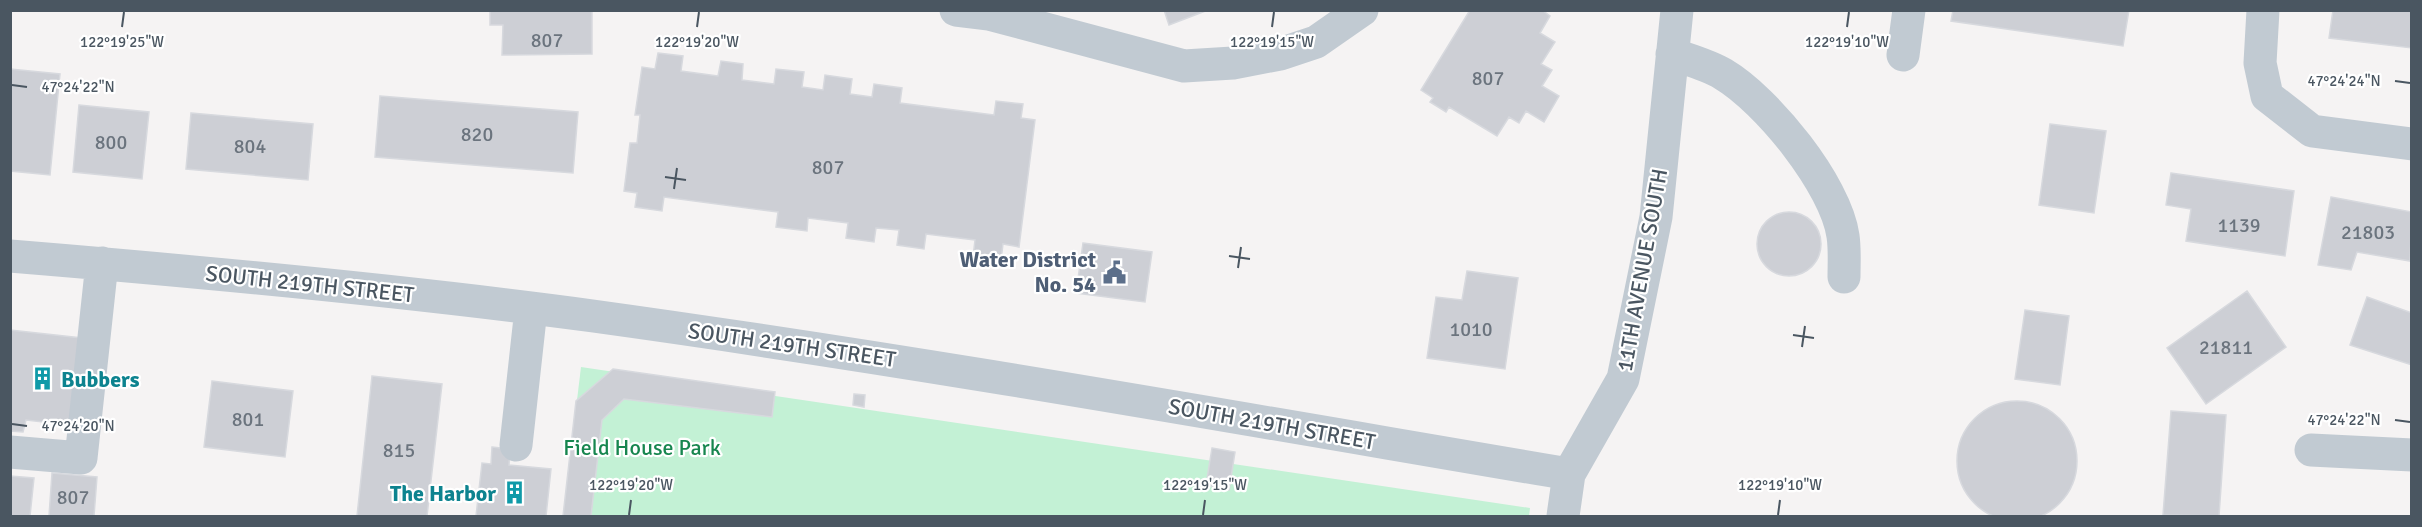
<svg xmlns="http://www.w3.org/2000/svg" width="2422" height="527" font-family="Signika,sans-serif">
	<rect width="100%" height="100%" fill="#f5f3f3"/>
	<path fill="#c3f1d5" d="M 581,367 L 1530,508 L 1529,516 L 563,516 Z"/>
	<path fill="#cdcfd5" stroke="#d7d9de" stroke-width="1.5" d="M 490,10 L 592,10 L 592,54 L 502,55 L 503,25 L 490,25 Z
		M 1164,10 L 1208,10 L 1169,25 Z
		M 1470,10 L 1542,10 L 1550,16 L 1540,33 L 1555,42 L 1541,64 L 1552,70 L 1542,86 L 1559,96 L 1544,122 L 1526,111 L 1519,123 L 1509,117 L 1497,136 L 1449,107 L 1446,112 L 1430,102 L 1433,98 L 1421,90 Z
		M 1953,10 L 2129,10 L 2123,46 L 1951,21 Z
		M 2333,10 L 2412,10 L 2412,48 L 2329,38 Z
		M 658,53 L 683,56 L 681,71 L 718,76 L 721,61 L 743,64 L 742,80 L 774,84 L 776,69 L 804,72 L 802,87 L 823,90 L 825,75 L 852,79 L 850,94 L 872,97 L 874,84 L 902,88 L 900,103 L 994,115 L 996,101 L 1023,104 L 1021,118 L 1035,120 L 1019,247 L 1003,244 L 1001,260 L 973,257 L 975,240 L 926,234 L 924,249 L 897,245 L 899,230 L 876,228 L 874,242 L 846,238 L 848,223 L 808,218 L 807,231 L 776,227 L 778,212 L 664,197 L 662,211 L 635,207 L 637,193 L 624,191 L 630,143 L 637,143 L 640,115 L 635,115 L 642,67 L 655,69 Z
		M 10,69 L 60,74 L 50,175 L 10,171 Z
		M 380,96 L 578,112 L 573,173 L 375,157 Z
		M 79,105 L 149,112 L 142,179 L 73,172 Z
		M 191,113 L 313,124 L 308,180 L 186,169 Z
		M 2050,124 L 2106,131 L 2094,213 L 2039,205 Z
		M 2171,173 L 2294,191 L 2285,256 L 2186,241 L 2191,209 L 2166,205 Z
		M 2331,197 L 2412,212 L 2410,261 L 2357,252 L 2351,270 L 2318,265 Z
		M1757 244a32 32 0 1 1 64 0a32 32 0 1 1-64 0Z
		M 1083,243 L 1152,252 L 1145,302 L 1076,293 Z
		M 1467,271 L 1518,278 L 1505,369 L 1427,358 L 1436,297 L 1462,300 Z
		M 2247,291 L 2286,347 L 2206,404 L 2167,348 Z
		M 2367,297 L 2412,313 L 2412,365 L 2350,345 Z
		M 2025,310 L 2069,316 L 2060,385 L 2015,379 Z
		M 10,330 L 82,338 L 69,425 L 26,420 L 23,432 L 10,431 Z
		M 613,369 L 775,392 L 772,417 L 624,399 L 602,420 L 591,516 L 563,516 L 576,401 Z
		M 372,376 L 442,384 L 427,516 L 357,516 Z
		M 212,381 L 293,391 L 285,457 L 204,447 Z
		M 854,394 L 865,395 L 864,407 L 853,405 Z
		M1957 461a60 60 0 1 1 120 0a60 60 0 1 1-120 0Z
		M 2171,411 L 2226,415 L 2219,516 L 2163,515 Z
		M 492,447 L 510,449 L 509,465 L 551,469 L 546,516 L 476,516 L 482,463 L 491,464 Z
		M 1212,448 L 1235,452 L 1229,490 L 1206,485 Z
		M 52,473 L 97,477 L 94,516 L 49,516 Z
		M 10,476 L 34,478 L 30,516 L 10,516 Z"/>
	<g fill="none" stroke-linecap="round" stroke-linejoin="round">
		<path stroke="#c1cad2" stroke-width="33" d="M 956,10 L 989,14 L 1184,66 L 1233,63 L 1280,54 L 1316,42 L 1362,10
			M 2263,10 L 2260,63 L 2267,96 L 2312,131 L 2412,144
			M 1672,54 C 1689,60 1708,65 1723,74 C 1767,100 1836,185 1843,236 C 1845,249 1844,264 1844,277
			M 1903,55 L 1909,10
			M 10,256 C 205,272 400,290 593,316 C 919,361 1244,419 1569,474
			M 516,445 L 531,309
			M 2311,450 L 2412,455
			M 10,452 L 81,458 L 102,263
			M 1563,516 L 1569,474 L 1623,379 L 1656,217 L 1677,10"/>
	</g>
	<path fill="none" stroke="#4a5661" stroke-width="2" d="M 122,27 L 124,12M 697,27 L 699,12M 1272,27 L 1274,12M 1847,27 L 1849,12M 2395,81 L 2410,83M 12,85 L 27,87M 665,177 L 686,180M 674,189 L 677,168M 1229,256 L 1250,259M 1238,268 L 1241,247M 1793,335 L 1814,338M 1802,347 L 1805,326M 2395,420 L 2410,422M 12,424 L 27,426M 629,515 L 631,500M 1203,515 L 1205,500M 1778,515 L 1780,500"/>
	<defs>
		<symbol id="civic-bare" viewBox="-9 -9 18 18"><path d="M-.6-6.5H3V-4.5H.6V-3L4-1V1h2V6H-6V1h2V-1L-.6-3ZM-1.2 2.5V6h2.4V2.5Z" fill="#5c6f8a" stroke="#fff" stroke-width="2.5" paint-order="stroke"/></symbol>
		<symbol id="building-bare" viewBox="-9 -9 18 18"><path d="M-4-6H4V6H1V3H-1V6H-4ZM-2.5-4.3h1.7v1.8h-1.7ZM.8-4.3h1.7v1.8H.8ZM-2.5-1h1.7V.8h-1.7ZM.8-1h1.7V.8H.8Z" fill="#0f9aa8" stroke="#fff" stroke-width="2.5" paint-order="stroke"/></symbol>
	</defs>
	<g fill-rule="evenodd">
		<use href="#civic-bare" x="1098" y="256" width="33" height="33"/>
		<use href="#building-bare" x="26" y="362" width="33" height="33"/>
		<use href="#building-bare" x="498" y="476" width="33" height="33"/>
	</g>
	<g text-anchor="middle" dominant-baseline="central" stroke-width="4.5" stroke-linejoin="round" paint-order="stroke">
		<g font-size="20" fill="#6b747e">
			<text x="547" y="40">807</text>
			<text x="1488" y="78">807</text>
			<text x="477" y="134">820</text>
			<text x="111" y="142">800</text>
			<text x="250" y="146">804</text>
			<text x="828" y="167">807</text>
			<text x="2239" y="225">1139</text>
			<text x="2368" y="232">21803</text>
			<text x="1471" y="329">1010</text>
			<text x="2226" y="347">21811</text>
			<text x="248" y="419">801</text>
			<text x="399" y="450">815</text>
			<text x="73" y="497">807</text>
		</g>
		<g font-size="22" font-weight="bold" fill="#4e5e75" stroke="#fff" text-anchor="end">
			<text x="1096" y="259">Water District<tspan x="1096" dy="25">No. 54</tspan></text>
		</g>
		<g font-size="22" fill="#4a5661" stroke="#fff">
			<text transform="translate(1642 270) rotate(-80)">11TH AVENUE SOUTH</text>
			<text transform="translate(310 284) rotate(6)">SOUTH 219TH STREET</text>
			<text transform="translate(792 345) rotate(8)">SOUTH 219TH STREET</text>
			<text transform="translate(1272 424) rotate(10)">SOUTH 219TH STREET</text>
		</g>
		<g font-size="22" font-weight="bold" fill="#0d838f" stroke="#fff" text-anchor="start">
			<text x="61" y="379">Bubbers</text>
			<text x="496" y="493" text-anchor="end">The Harbor</text>
		</g>
		<g font-size="22" fill="#17864f" stroke="#fff">
			<text x="642" y="447">Field House Park</text>
		</g>
	</g>
	<g font-size="15" text-anchor="middle" fill="#4a5661" stroke="#fff" stroke-width="4.5" stroke-linejoin="round" paint-order="stroke">
		<text x="122" y="47">122°19'25"W</text>
		<text x="697" y="47">122°19'20"W</text>
		<text x="1272" y="47">122°19'15"W</text>
		<text x="1847" y="47">122°19'10"W</text>
		<text x="2344" y="86">47°24'24"N</text>
		<text x="78" y="92">47°24'22"N</text>
		<text x="2344" y="425">47°24'22"N</text>
		<text x="78" y="431">47°24'20"N</text>
		<text x="631" y="490">122°19'20"W</text>
		<text x="1205" y="490">122°19'15"W</text>
		<text x="1780" y="490">122°19'10"W</text>
	</g>
	<rect width="2422" height="527" fill="none" stroke="#4a5661" stroke-width="24"/>
</svg>
